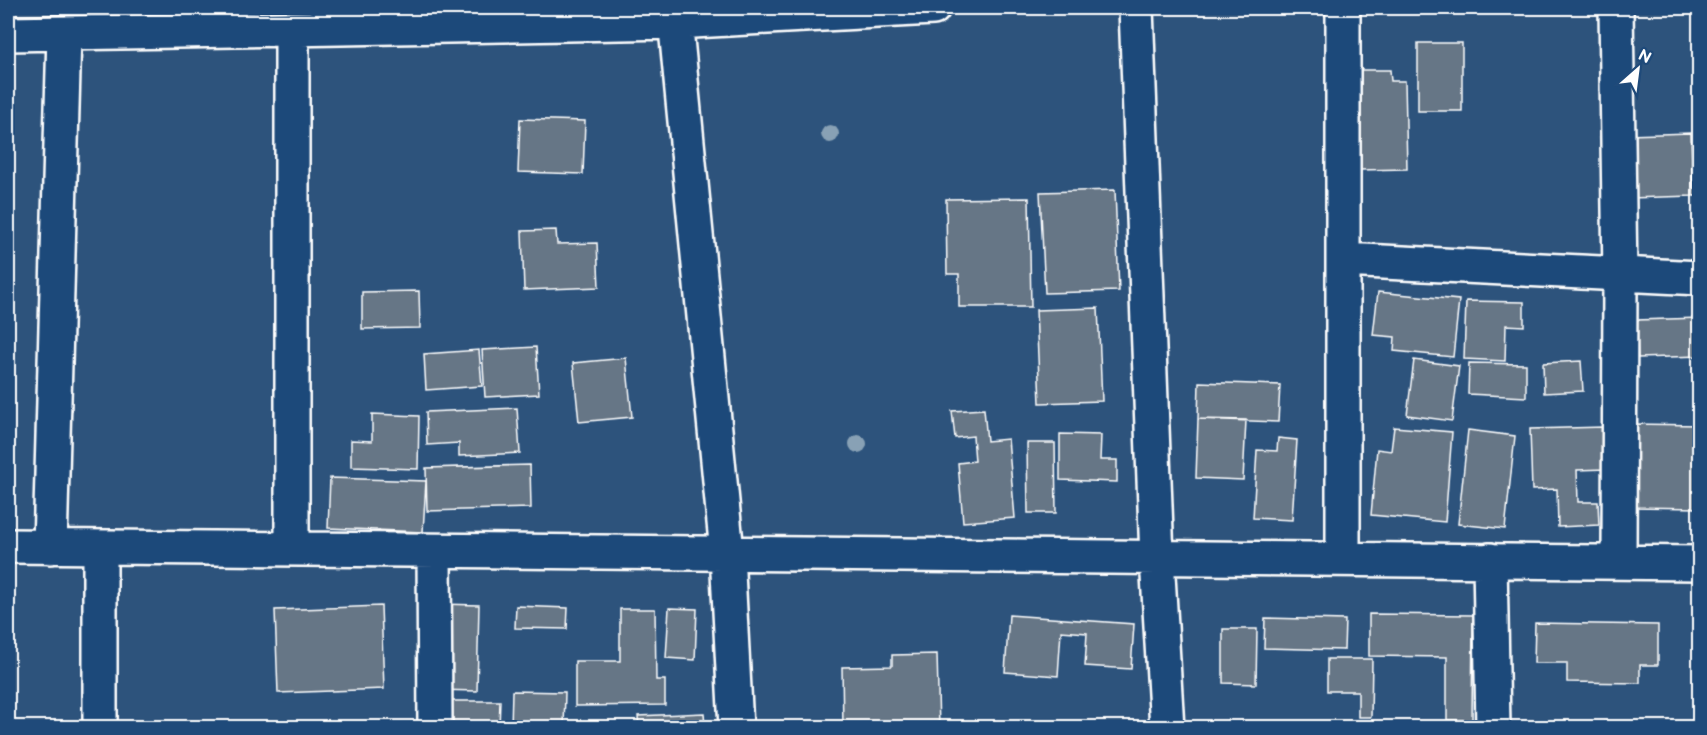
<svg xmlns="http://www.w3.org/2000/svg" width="1707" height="735" font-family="'Balsamiq Sans',sans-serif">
	<rect width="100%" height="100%" fill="#2d537c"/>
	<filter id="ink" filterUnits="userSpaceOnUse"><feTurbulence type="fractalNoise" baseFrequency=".0167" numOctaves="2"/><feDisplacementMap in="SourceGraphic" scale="12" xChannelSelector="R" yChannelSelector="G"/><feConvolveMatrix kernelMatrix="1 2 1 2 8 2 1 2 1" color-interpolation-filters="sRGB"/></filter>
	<g filter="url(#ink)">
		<path fill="#667686" stroke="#fff" stroke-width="1.5" d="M 1418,43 L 1462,43 L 1462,111 L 1418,111 Z
			M 1358,70 L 1390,70 L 1391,81 L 1405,81 L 1407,169 L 1359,170 Z
			M 520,119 L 585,121 L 583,174 L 518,172 Z
			M 1691,133 L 1693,196 L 1630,198 L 1628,135 Z
			M 1694,166 L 1700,166 L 1700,196 L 1693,196 Z
			M 1115,190 L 1119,291 L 1045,293 L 1040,192 Z
			M 1029,198 L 1031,307 L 959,307 L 959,274 L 947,274 L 946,199 Z
			M 556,230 L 557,244 L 597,243 L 599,287 L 524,290 L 522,231 Z
			M 419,291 L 420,328 L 362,329 L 362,292 Z
			M 1378,292 L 1459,300 L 1453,357 L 1394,351 L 1395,337 L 1373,335 Z
			M 1466,301 L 1524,302 L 1524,326 L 1506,325 L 1505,361 L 1464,359 Z
			M 1098,308 L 1102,401 L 1040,403 L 1036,310 Z
			M 1700,318 L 1700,356 L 1638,358 L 1636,320 Z
			M 536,347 L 539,394 L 485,397 L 482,350 Z
			M 479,350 L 482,386 L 426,390 L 424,354 Z
			M 626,358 L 632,417 L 579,422 L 573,363 Z
			M 1414,360 L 1459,366 L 1452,421 L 1407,415 Z
			M 1581,361 L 1583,391 L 1544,393 L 1543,363 Z
			M 1469,363 L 1526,364 L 1526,397 L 1468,394 Z
			M 1199,382 L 1280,385 L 1278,422 L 1198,419 Z
			M 517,408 L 520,453 L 459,456 L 459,443 L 427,445 L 426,412 Z
			M 984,409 L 987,441 L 1008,439 L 1015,518 L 963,522 L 958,463 L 975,461 L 973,436 L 955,438 L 952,411 Z
			M 372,414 L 419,416 L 418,469 L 351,467 L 351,440 L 372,441 Z
			M 1198,419 L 1246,420 L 1243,480 L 1196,478 Z
			M 1632,424 L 1700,425 L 1700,508 L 1631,507 Z
			M 1394,427 L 1452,432 L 1445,522 L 1371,515 L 1377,449 L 1391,451 Z
			M 1604,427 L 1606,469 L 1577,470 L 1578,502 L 1598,502 L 1599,525 L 1558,527 L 1557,489 L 1532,490 L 1530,429 Z
			M 1468,430 L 1515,436 L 1505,529 L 1458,524 Z
			M 1060,434 L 1101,435 L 1100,460 L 1117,460 L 1117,482 L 1060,480 Z
			M 1278,438 L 1297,440 L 1292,520 L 1253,518 L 1257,450 L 1277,451 Z
			M 1027,443 L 1055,443 L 1056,513 L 1028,513 Z
			M 530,465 L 531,508 L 427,511 L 426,468 Z
			M 330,478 L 426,481 L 423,532 L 328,528 Z
			M 440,604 L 479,605 L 477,691 L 438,690 Z
			M 381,606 L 384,689 L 278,693 L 275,610 Z
			M 516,606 L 568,608 L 567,629 L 515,628 Z
			M 669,608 L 697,609 L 695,660 L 666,658 Z
			M 620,609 L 655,609 L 656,680 L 665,680 L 665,705 L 575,706 L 575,661 L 620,661 Z
			M 1369,614 L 1473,615 L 1472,720 L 1447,720 L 1447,657 L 1369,656 Z
			M 1009,615 L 1134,624 L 1131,669 L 1085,666 L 1087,633 L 1061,631 L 1058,676 L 1005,672 Z
			M 1265,618 L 1345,620 L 1344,650 L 1264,648 Z
			M 1535,623 L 1658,625 L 1658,665 L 1640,665 L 1640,683 L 1567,682 L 1567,663 L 1534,663 Z
			M 1223,629 L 1257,629 L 1256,684 L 1223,683 Z
			M 937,654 L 939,728 L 843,727 L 842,667 L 892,666 L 892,655 Z
			M 1327,659 L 1372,659 L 1371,717 L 1358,717 L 1358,691 L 1327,691 Z
			M 512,691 L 565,692 L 564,728 L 511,728 Z
			M 438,701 L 500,701 L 499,728 L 438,728 Z
			M 704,713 L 705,728 L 639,728 L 638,716 Z
			M 1604,722 L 1636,723 L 1636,728 L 1604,728 Z
			M 1362,725 L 1400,728 L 1362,728 Z"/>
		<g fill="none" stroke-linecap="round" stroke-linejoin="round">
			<defs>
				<path id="minor" d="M 674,8 L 727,553 L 736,728
					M 1136,8 L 1157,558 L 1167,728
					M 1616,8 L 1620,276 L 1619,562
					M 292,29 L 292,549
					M 8,34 L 675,22 L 933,8
					M 1343,260 L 1700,278
					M 8,546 L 1700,563
					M 50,547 L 64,34
					M 100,547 L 100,728
					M 434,551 L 435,728
					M 1343,559 L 1343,8
					M 1490,560 L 1493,728"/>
			</defs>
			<use href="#minor" stroke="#fff" stroke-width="38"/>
			<use href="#minor" stroke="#1f4a7a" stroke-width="33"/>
		</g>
		<g fill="#88a1b5">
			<circle cx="830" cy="134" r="9"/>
			<circle cx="858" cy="444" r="9"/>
		</g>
	</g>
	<rect width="1707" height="735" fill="none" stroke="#1f4a7a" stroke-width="30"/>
	<rect x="15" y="15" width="1677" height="705" fill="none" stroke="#fff" stroke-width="2" filter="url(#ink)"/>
	<g transform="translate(1638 69) rotate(28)" stroke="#1f4a7a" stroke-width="4.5" paint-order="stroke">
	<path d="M0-4.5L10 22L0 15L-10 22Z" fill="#ffffff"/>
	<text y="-9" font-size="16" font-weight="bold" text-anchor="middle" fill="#ffffff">N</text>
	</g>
</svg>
